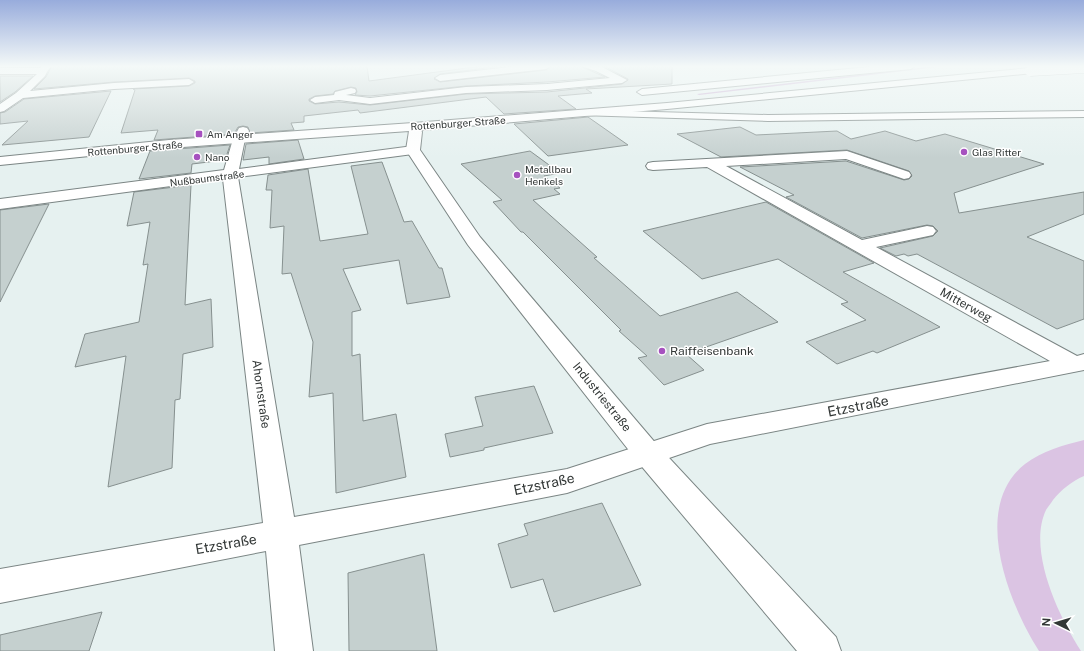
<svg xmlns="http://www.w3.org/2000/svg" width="1084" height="651" font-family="'Public Sans',sans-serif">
	<rect width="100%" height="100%" fill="#e6f1f0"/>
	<path fill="#dbc4e3" d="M 1084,440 L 1084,476 C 1072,481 1061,490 1053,500 C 1051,503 1048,507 1046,510 C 1027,550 1059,617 1081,651 L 1039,651 C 1009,604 970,507 1025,464 C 1042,451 1064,445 1084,440 Z"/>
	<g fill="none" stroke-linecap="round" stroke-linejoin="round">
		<path fill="#c09fcb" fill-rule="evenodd" d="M 934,66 L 947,66 L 699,95 L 697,94 Z"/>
	</g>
	<path fill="#c5d0cf" stroke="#86908f" d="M 52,66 L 367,66 L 369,81 L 482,66 L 502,66 L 440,74 L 434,79 L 440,82 L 546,70 L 551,66 L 580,66 L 605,77 L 547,82 L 466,86 L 370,96 L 355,95 L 357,92 L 356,88 L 351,87 L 335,91 L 333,94 L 315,96 L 309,99 L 309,101 L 315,104 L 339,102 L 370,105 L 466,94 L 547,92 L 622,84 L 628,80 L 628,79 L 604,66 L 672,66 L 672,84 L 586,89 L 592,93 L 558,96 L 576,109 L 504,114 L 486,97 L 360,113 L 358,110 L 304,116 L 304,122 L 291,123 L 294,130 L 250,133 L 248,127 L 243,126 L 238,127 L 234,134 L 154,140 L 158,130 L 121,133 L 135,90 L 133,89 L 189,86 L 195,83 L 195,81 L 189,78 L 114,82 L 34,89 L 46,77 Z
		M 0,76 L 33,76 L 15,92 L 0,102 Z
		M 111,91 L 89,137 L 2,145 L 28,121 L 0,124 L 0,113 L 5,112 L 24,99 Z
		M 588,117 L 628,145 L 548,156 L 514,124 Z
		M 740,127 L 756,135 L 837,131 L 851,139 L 885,131 L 916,141 L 945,134 L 1044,164 L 954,193 L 959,213 L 1084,192 L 1084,214 L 1027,237 L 1084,261 L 1084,319 L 1057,329 L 917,254 L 908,256 L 904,254 L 896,256 L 880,248 L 933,236 L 938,231 L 933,226 L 927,225 L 862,238 L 786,197 L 794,195 L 740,167 L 846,161 L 904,180 L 909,179 L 912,176 L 909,171 L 847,150 L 721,157 L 677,134 Z
		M 298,140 L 304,159 L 269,164 L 269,157 L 243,160 L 246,144 Z
		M 230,145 L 225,160 L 192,164 L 191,173 L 139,179 L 150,151 Z
		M 530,151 L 560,173 L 544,176 L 560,188 L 554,189 L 560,194 L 533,200 L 597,257 L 594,258 L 660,316 L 737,292 L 778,322 L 686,354 L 704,370 L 664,385 L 638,358 L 647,356 L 619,331 L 621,330 L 523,232 L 521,232 L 493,202 L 502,200 L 461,164 Z
		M 382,162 L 404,222 L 412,221 L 439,268 L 442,268 L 450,297 L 407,304 L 399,260 L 343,269 L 361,310 L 352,312 L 352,356 L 360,354 L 363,421 L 396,414 L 406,477 L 336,493 L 333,393 L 309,397 L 313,342 L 291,273 L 282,274 L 284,226 L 270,228 L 272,190 L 266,190 L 268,175 L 308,169 L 320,241 L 368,234 L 351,166 Z
		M 191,185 L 185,305 L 211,299 L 213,347 L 183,354 L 180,399 L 175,400 L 172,468 L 108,487 L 126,356 L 75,367 L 85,334 L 139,322 L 148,264 L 143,265 L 150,222 L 127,226 L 134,192 Z
		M 766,202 L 874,263 L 843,272 L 940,327 L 877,353 L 873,351 L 837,364 L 806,342 L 866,320 L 841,304 L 848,302 L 778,259 L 702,279 L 643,231 Z
		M 49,204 L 0,302 L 0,210 Z
		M 534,386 L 553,433 L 484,448 L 484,450 L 450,457 L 445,434 L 483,426 L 475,397 Z
		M 602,503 L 641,585 L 554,612 L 543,579 L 511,588 L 498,544 L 528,535 L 524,524 Z
		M 424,554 L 437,651 L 349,651 L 348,573 Z
		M 102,612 L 89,651 L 0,651 L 0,635 Z"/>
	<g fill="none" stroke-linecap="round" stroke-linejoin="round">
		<defs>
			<path id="street" d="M 42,66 L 51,66 L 47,72 L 45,76 L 30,91 L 114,83 L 189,79 L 194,82 L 189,85 L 114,89 L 23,98 L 4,111 L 0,112 L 0,104 L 16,93 L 37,74 L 0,74 L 0,68 L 40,68 Z
				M 519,66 L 550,66 L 546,69 L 440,81 L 435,78 L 440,75 Z
				M 581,66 L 602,67 L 627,80 L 622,83 L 547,90 L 466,93 L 370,104 L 339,100 L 315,103 L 310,100 L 315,97 L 334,95 L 335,92 L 351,88 L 355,89 L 356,91 L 355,93 L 346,95 L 370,98 L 466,87 L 547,84 L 610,78 L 596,71 Z
				M 879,66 L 915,66 L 911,69 L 642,95 L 637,92 L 642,89 Z
				M 243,127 L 247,128 L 249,131 L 245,139 L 239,169 L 413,146 L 418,147 L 420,150 L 418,153 L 413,154 L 238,177 L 294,517 L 567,469 L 707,424 L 1050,361 L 707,167 L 653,170 L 648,169 L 646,166 L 648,163 L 653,162 L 847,151 L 909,172 L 911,175 L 909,178 L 904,179 L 846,159 L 726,166 L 862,240 L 927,226 L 933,227 L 936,231 L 933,235 L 876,247 L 1077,356 L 1084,354 L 1084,370 L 710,444 L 567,493 L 299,545 L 313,651 L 275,651 L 266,551 L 0,603 L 0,569 L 263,523 L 223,179 L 0,209 L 0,199 L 224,170 L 233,139 L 239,128 Z"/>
			<path id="secondary" d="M 1030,68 L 1033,69 L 1035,71 L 1033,73 L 667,109 L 421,130 L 422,132 L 420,150 L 480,237 L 658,446 L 836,637 L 841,651 L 797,651 L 638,462 L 468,245 L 406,150 L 409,131 L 169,148 L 0,165 L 0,157 L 169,140 L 413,123 L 667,103 Z"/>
			<path id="highway" d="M 583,110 L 768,115 L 1084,111 L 1084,117 L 768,121 L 579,115 L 577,113 L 579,111 Z"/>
		</defs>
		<use href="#street" stroke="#7b8584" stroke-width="2"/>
		<use href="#secondary" stroke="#7b8584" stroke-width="2"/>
		<use href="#highway" stroke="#7b8584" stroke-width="2"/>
		<use href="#street" fill="#fff" fill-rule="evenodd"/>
		<use href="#secondary" fill="#fff" fill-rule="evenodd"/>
		<use href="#highway" fill="#fff" fill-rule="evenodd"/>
		<defs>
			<path id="secondary-bridge" d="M 1030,71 L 1084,68"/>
		</defs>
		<use href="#secondary-bridge" stroke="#7b8584" stroke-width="11" stroke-linecap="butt"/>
		<use href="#secondary-bridge" stroke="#fff" stroke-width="10"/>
	</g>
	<linearGradient id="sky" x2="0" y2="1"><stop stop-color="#98acdc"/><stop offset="0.42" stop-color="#f4f9f8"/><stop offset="1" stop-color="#f4f9f8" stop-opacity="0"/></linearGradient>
	<rect width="1084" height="158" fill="url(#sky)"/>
	<g fill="#a651bf" stroke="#fff" stroke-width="1.5">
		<rect x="195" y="130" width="8" height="8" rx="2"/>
		<circle cx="964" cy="152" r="4"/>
		<circle cx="197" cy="157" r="4"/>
		<circle cx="517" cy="175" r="4"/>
		<circle cx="662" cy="351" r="4"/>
	</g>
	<g text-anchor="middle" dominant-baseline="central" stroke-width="3" stroke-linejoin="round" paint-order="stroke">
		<g font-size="10" fill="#323736" stroke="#fff">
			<text transform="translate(458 123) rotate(-4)">Rottenburger Straße</text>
			<text transform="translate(135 148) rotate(-5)">Rottenburger Straße</text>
			<text transform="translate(207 178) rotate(-7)">Nußbaumstraße</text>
		</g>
		<g font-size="10" fill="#323736" stroke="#fff" text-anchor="start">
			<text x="207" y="134">Am Anger</text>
			<text x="972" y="152">Glas Ritter</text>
			<text x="205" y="157">Nano</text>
			<text x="525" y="169">Metallbau<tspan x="525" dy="12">Henkels</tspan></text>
		</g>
		<g font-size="12" fill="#323736" stroke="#fff">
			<text transform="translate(966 305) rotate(29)">Mitterweg</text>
			<text transform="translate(261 394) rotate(82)">Ahornstraße</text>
			<text transform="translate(602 397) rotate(51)">Industriestraße</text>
		</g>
		<g font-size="12" fill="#323736" stroke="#fff" text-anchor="start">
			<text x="670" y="351">Raiffeisenbank</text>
		</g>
		<g font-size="14" fill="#323736" stroke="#fff">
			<text transform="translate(858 406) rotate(-11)">Etzstraße</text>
			<text transform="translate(544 484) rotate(-12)">Etzstraße</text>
			<text transform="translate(226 544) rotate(-10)">Etzstraße</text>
		</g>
	</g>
	<g transform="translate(1056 623) rotate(275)" stroke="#ffffff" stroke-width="3" paint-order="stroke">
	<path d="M0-3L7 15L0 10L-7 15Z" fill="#323736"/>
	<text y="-6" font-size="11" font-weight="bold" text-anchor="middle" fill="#323736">N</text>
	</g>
</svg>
